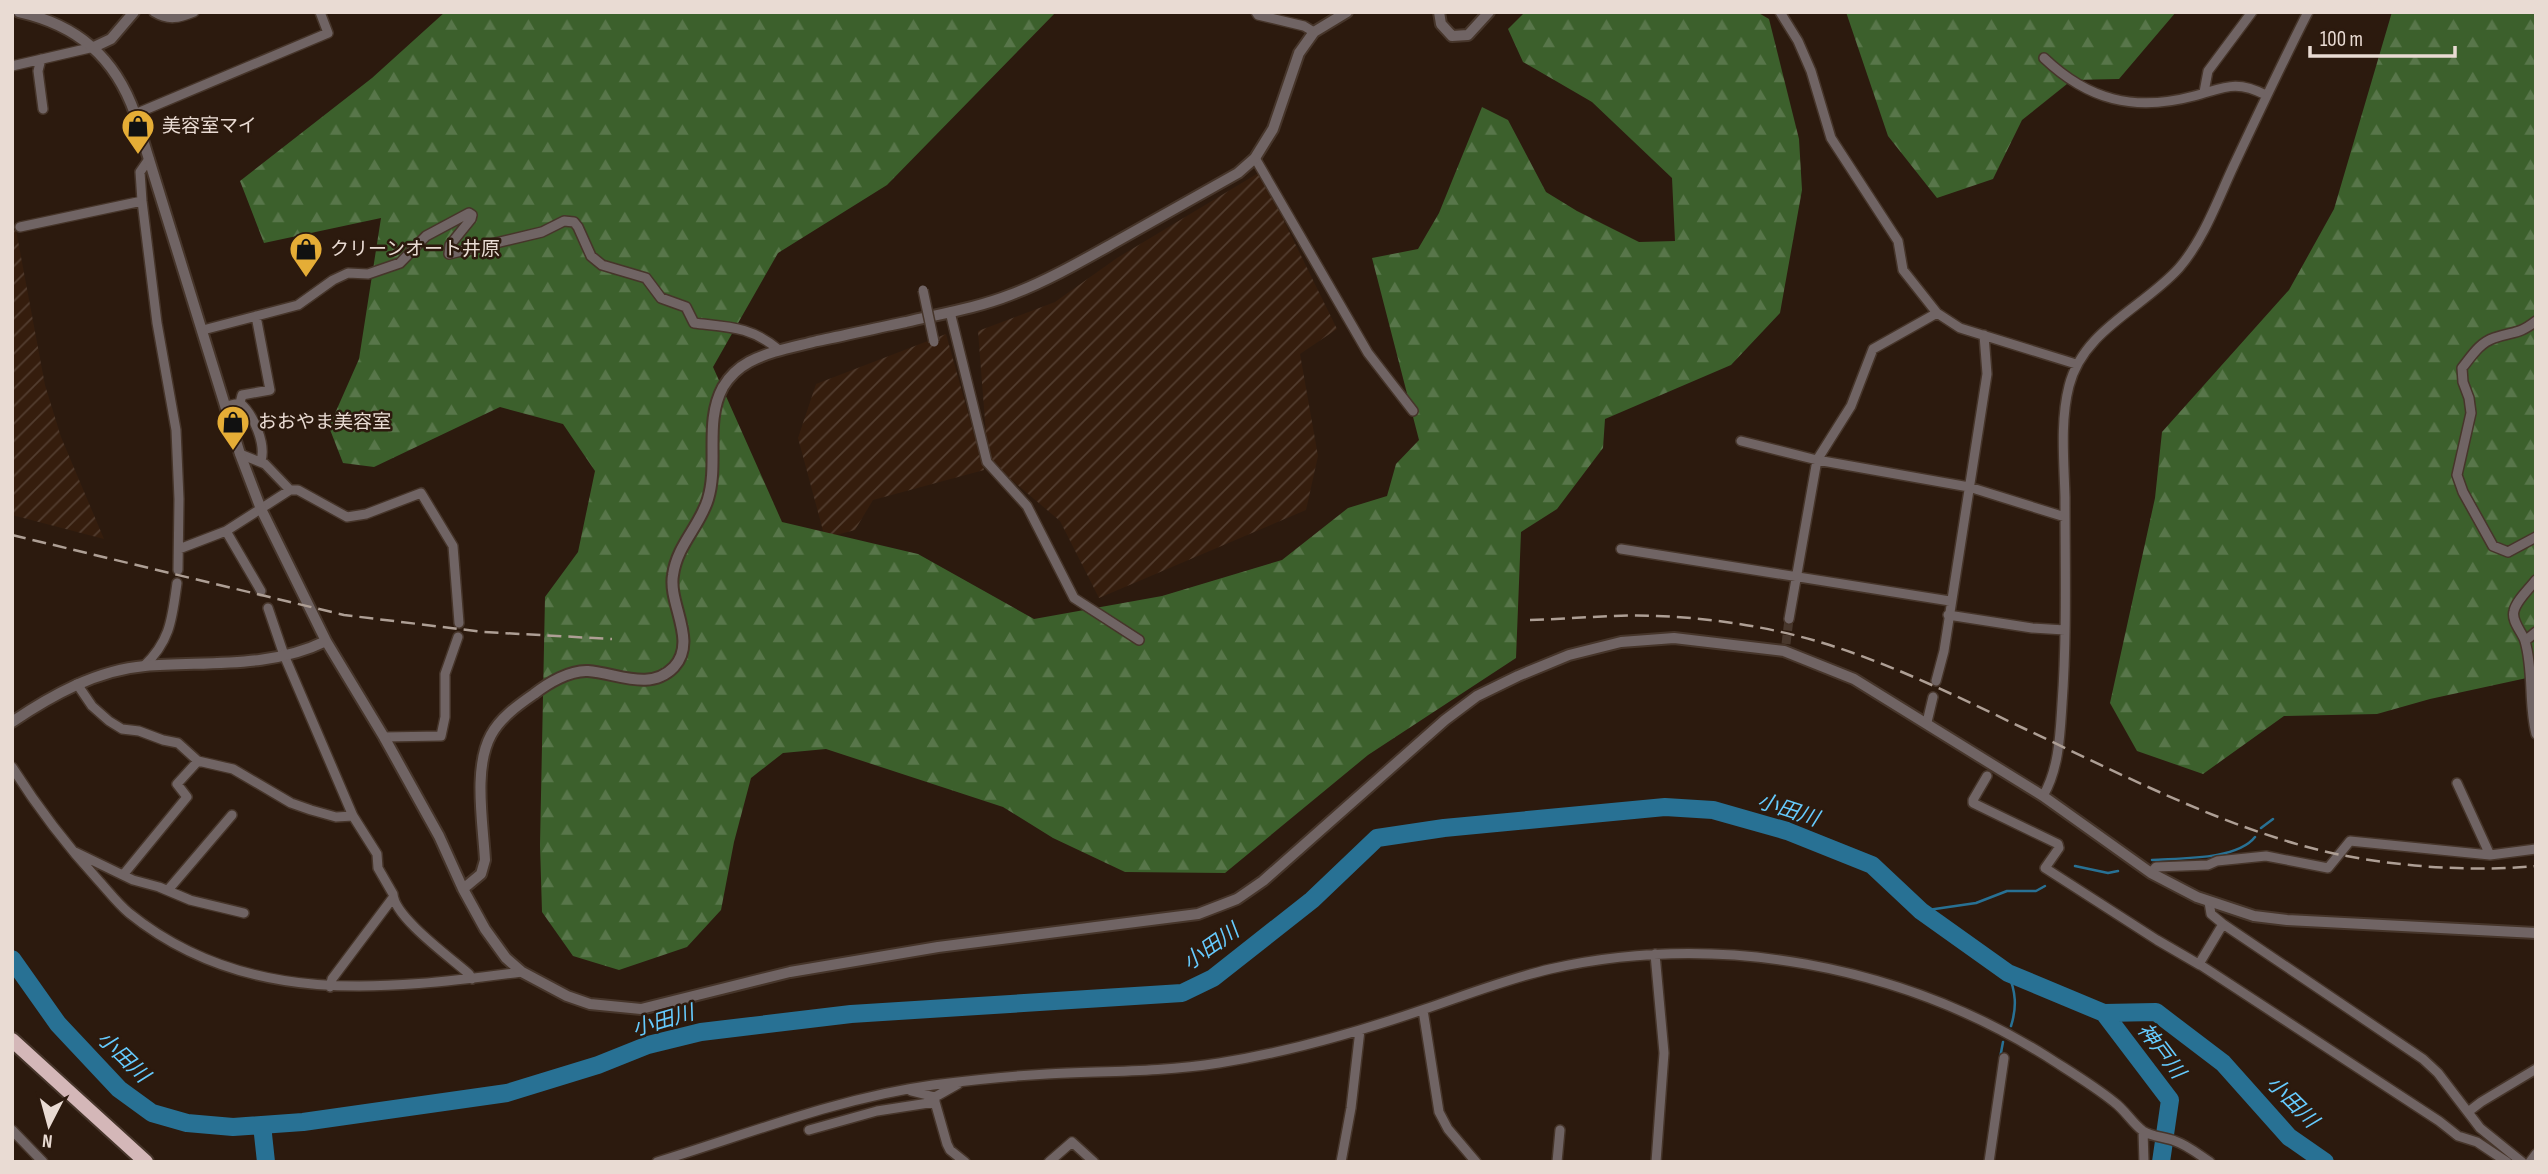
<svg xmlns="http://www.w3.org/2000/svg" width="2548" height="1174" font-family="'Sofia Sans Condensed','Noto Sans JP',sans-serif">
	<defs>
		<pattern id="industrial-furrows" width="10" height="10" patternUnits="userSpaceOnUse" patternTransform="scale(1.75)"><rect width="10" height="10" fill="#351d0d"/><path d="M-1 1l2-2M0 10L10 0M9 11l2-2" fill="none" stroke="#523d2f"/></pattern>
		<pattern id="forest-firs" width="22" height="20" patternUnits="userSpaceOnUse" patternTransform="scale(1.75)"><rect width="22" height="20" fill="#3c602c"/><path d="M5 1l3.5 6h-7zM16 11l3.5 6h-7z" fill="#58764a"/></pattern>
	</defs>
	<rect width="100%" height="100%" fill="#2c1a0e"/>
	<path fill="url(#industrial-furrows)" d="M 1260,172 L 1337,329 L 1300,354 L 1318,456 L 1306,510 L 1099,598 L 1060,521 L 988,460 L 978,331 L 1055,302 L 1117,258 Z
		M 16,230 L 45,385 L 61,437 L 104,539 L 12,515 L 12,231 Z
		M 946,334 L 984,470 L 873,500 L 855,530 L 825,538 L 798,438 L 816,384 Z"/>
	<path fill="url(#forest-firs)" d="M 445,12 L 1056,12 L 887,185 L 778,253 L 713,367 L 782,522 L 918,554 L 1034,619 L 1162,596 L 1282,560 L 1348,508 L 1387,496 L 1396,464 L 1419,440 L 1372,258 L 1418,249 L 1439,213 L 1482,107 L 1508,120 L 1546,192 L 1577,211 L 1639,242 L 1675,241 L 1672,178 L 1592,102 L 1523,62 L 1508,29 L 1525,12 L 1757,12 L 1769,19 L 1799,139 L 1802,190 L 1780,313 L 1731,365 L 1605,419 L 1603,448 L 1557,509 L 1521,532 L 1516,658 L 1368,755 L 1225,873 L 1125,872 L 1053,838 L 1003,807 L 826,749 L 783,753 L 751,778 L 734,842 L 721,910 L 687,947 L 619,970 L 573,956 L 542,912 L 540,845 L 545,597 L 578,552 L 595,471 L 563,424 L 500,407 L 374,467 L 343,463 L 329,427 L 359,359 L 381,218 L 264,243 L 240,181 L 372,78 Z
		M 1846,12 L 2176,12 L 2119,79 L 2072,80 L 2022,120 L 1993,179 L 1937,198 L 1888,136 Z
		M 2392,12 L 2536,12 L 2536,676 L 2430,699 L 2377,714 L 2284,716 L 2203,774 L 2137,751 L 2110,703 L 2155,498 L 2162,432 L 2289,290 L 2334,209 Z"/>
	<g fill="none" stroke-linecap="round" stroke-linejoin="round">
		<path stroke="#287194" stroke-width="2.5" d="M 2261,828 L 2273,819
			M 2152,860 C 2180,858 2237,860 2255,837
			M 2075,866 L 2108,873 L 2118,871
			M 1921,911 L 1976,903 L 2007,891 L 2036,891 L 2045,886
			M 2008,973 C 2016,992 2017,1007 2011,1026
			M 2000,1058 L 2003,1042"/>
		<path stroke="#287194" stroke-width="18" d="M 12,959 L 58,1024 L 119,1089 L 152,1113 L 187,1123 L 233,1127 L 303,1122 L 507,1093 L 598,1065 L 648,1045 L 701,1032 L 851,1014 L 1182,993 L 1213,978 L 1312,900 L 1377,838 L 1444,828 L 1665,807 L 1713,810 L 1787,831 L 1872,865 L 1921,911 L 2008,973 L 2104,1013 L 2156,1012 L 2223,1063 L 2289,1137 L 2325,1162
			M 2104,1013 L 2170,1100 L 2161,1162
			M 262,1125 L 266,1162"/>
		<path stroke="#48372c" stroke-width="9" stroke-dasharray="9 4.5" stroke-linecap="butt" d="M 1786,644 L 1789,619"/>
		<defs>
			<path id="minor" d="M 154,12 C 169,21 179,18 194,12
				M 1256,12 L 1258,15 L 1304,26 L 1314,32
				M 1780,12 L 1798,41 L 1811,71 L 1831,138 L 1898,241 L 1903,270 L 1937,313 L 1960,328 L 2076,364
				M 2044,58 C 2088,100 2134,112 2194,96 C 2224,88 2235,79 2266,95
				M 41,59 L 38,71 L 43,109
				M 12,66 L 94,47
				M 2204,92 L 2208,71 L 2252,12
				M 135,114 L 328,33 L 320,12
				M 1255,158 L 1368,353 L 1413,411
				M 149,159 L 140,172 L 142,201 L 157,323 L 176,430 L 179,499 L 178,570
				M 20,227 L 142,201
				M 950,312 L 987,462 L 1027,506 L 1074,598 L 1139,640
				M 2536,321 C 2518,335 2514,331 2494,338 C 2479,343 2471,357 2462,368 L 2463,382 L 2469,398 L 2471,413 L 2457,475 L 2463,492 L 2493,546 L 2508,552 L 2536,537
				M 203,330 L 298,305 L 333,280 L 348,273 L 368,274 L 400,263 L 426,236 L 469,213 L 472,215 L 471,219 L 450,245 L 449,254 L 542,232 L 564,221 L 574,222 L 578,227 L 591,256 L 602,265 L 646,278 L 661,298 L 686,307 L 694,323 C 728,327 751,326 779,350
				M 240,403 C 254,415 266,444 261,461
				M 227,406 L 240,403 L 242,395 L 270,390 L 256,316
				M 1741,441 L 1817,460 L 1969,487 L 2065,517
				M 240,454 L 265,464 L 290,490
				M 226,531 L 261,591
				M 179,549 L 226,531 L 290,490 L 298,490 L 347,517 L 366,514 L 421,493 L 453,546 L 459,623
				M 1621,549 L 1950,601
				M 2536,580 C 2529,589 2516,601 2514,611 C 2511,621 2522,632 2525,641 C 2534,672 2528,703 2536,734
				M 268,608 L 284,655 L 353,816 L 377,854 L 378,868 L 393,894 C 394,917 451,958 469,974 L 472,979
				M 1948,615 L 2032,628 L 2065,630
				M 1789,619 L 1817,460 L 1851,406 L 1873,349 L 1937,313
				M 2525,641 L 2536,632
				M 144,666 C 171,640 172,618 177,583
				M 1936,681 L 1944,651 L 1987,374 L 1984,335
				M 77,684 L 92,706 L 109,721 L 122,729 L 139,731 L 163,740 L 178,743 L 198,761 L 233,769 L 291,803 L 311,810 L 336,817 L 353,816
				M 1927,722 L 1933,697
				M 384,737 L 441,736 L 445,717 L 445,674 L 458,637
				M 12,767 C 38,808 67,846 99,881 C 109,892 118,904 129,913 C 245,1007 384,990 522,972
				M 1987,776 L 1973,800 L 1973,803 L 2058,844 L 2059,848 L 2045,868 L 2157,940 L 2200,965
				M 2457,783 L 2490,855
				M 2043,796 C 2059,769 2060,735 2062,704 C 2067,635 2065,566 2065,497 C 2064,461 2060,421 2069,386 C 2083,330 2143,308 2179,268 C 2204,239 2218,199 2234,165 C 2258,114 2282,63 2308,12
				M 75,852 L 133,880 L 159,887 L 190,900 L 244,913
				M 2151,873 L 2156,867 L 2208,865 L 2217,861 L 2266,856 L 2328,868 L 2350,841 L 2490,855 L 2536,849
				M 123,875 L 187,797 L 177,784 L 198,761
				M 168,890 L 232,815
				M 2209,902 L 2211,914 L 2223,924 L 2423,1059 L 2438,1073 L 2480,1128 L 2522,1162
				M 2223,924 L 2199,964 L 2439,1121 L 2458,1136 L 2477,1142 L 2507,1162
				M 1655,954 L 1664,1053 L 1656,1162
				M 330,987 L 332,979 L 392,899
				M 1423,1010 L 1439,1112 L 1448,1129 L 1476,1162
				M 911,1091 L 935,1097 L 935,1102
				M 935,1097 L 958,1084
				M 2468,1112 L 2481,1102 L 2536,1069
				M 12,1130 L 43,1162
				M 809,1130 L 877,1111 L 935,1102 L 947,1144 L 950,1150 L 965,1162
				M 2143,1131 L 2144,1162
				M 657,1162 C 748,1134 838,1098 933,1085 C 971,1080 1009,1076 1047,1074 C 1105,1071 1162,1072 1219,1063 C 1289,1052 1358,1032 1425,1009 C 1466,995 1507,979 1550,969 C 1718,931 1900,965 2046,1056 C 2069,1071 2093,1085 2114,1102 C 2125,1110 2133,1124 2143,1131 C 2152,1137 2165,1137 2175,1141 C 2187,1145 2198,1154 2210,1162
				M 1049,1162 L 1072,1142 L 1094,1162
				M 1341,1162 L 1351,1108 L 1360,1030
				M 1557,1162 L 1560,1130
				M 1989,1162 L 2004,1058
				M 2530,1162 L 2536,1154"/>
			<path id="tertiary" d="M 19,12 C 77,25 115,57 135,114 L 240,454 L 261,509 L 326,641 L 384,737 L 439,836 L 463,889 L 485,929 L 506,958 L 522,972 L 567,996 L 590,1004 L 641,1009 L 790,972 L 938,947 L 1198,914 L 1237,899 L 1263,881 L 1445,720 L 1477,696 L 1518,676 L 1569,655 L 1621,642 L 1674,638 L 1784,651 L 1854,679 L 2043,796 L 2151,873 L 2197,897 L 2254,916 L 2287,920 L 2536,933
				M 1439,12 L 1441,24 L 1452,36 L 1468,35 L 1489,12
				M 94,47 L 111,39 L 134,12
				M 12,722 C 52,695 97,670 145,666 C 206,661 269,669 326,641
				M 463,889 L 481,874 L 485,860 C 483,823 473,768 491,735 C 500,718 518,705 534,694 C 548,683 570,670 588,671 C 617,673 650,692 674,667 C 698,641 668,604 673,575 C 677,545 700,526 708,499 C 719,462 704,422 723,387 C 729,377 738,368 749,362 C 770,351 794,347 817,341 C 847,335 876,328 906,322 C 940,314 977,308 1010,295 C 1045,282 1080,262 1112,244 C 1154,220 1196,197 1238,173 L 1255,158 L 1273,129 L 1299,53 L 1314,32 L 1347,12"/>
			<path id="trunk" d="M 12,1040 L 146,1162"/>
		</defs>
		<use href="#minor" stroke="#46352a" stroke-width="12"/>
		<use href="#tertiary" stroke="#46352a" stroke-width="14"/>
		<use href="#trunk" stroke="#46352a" stroke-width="18"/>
		<use href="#minor" stroke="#706464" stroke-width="9"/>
		<use href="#tertiary" stroke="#706464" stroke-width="10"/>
		<use href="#trunk" stroke="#d4b7b8" stroke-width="14"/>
		<path stroke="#ae9f95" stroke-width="2.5" stroke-dasharray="14 7" stroke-linecap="butt" d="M 12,535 L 344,615 L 484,632 L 612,639
			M 1530,620 C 1572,619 1615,614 1657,616 C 1713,618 1770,627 1823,643 C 1892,664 1958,697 2023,728 C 2121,774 2230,831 2336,854 C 2401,867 2470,872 2536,866"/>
		<defs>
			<path id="minor-bridge" d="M 923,290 L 934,342"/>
		</defs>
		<use href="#minor-bridge" stroke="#46352a" stroke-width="12" stroke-linecap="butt"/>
		<use href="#minor-bridge" stroke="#706464" stroke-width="9"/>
	</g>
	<defs>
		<symbol id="shop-pin" viewBox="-11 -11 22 30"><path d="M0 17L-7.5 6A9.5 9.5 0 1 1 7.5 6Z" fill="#e5ad36" stroke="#2c1a0e"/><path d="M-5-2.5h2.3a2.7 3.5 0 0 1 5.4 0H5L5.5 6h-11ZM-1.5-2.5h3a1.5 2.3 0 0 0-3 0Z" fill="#111"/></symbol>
	</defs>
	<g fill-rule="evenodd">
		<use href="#shop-pin" x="119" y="107" width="38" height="52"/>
		<use href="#shop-pin" x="287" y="230" width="38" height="52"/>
		<use href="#shop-pin" x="214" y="403" width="38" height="52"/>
	</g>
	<g text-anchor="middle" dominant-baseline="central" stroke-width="5" stroke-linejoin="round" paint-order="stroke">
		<g font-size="19" fill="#e9dbd3" stroke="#2c1a0e" text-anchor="start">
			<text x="162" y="126">美容室マイ</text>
			<text x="330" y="249">クリーンオート井原</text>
			<text x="258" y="422">おおやま美容室</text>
		</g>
		<g font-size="21" font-style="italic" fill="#66cbfe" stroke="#2c1a0e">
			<text transform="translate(1788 810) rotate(18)">小田川</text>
			<text transform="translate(1211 947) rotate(-35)">小田川</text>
			<text transform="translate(663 1021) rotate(-16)">小田川</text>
			<text transform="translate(2161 1051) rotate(53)">神戸川</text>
			<text transform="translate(123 1057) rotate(44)">小田川</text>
			<text transform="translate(2292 1102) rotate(45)">小田川</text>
		</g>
	</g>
	<rect width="2548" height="1174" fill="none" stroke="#e9dbd3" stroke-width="28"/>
	<g transform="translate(49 1125) rotate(186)" stroke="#2c1a0e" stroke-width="5" paint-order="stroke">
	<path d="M0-5L12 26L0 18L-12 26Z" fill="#e9dbd3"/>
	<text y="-10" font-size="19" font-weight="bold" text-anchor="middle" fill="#e9dbd3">N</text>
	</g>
	<path d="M2310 46v10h145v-10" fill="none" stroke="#e9dbd3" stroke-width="3.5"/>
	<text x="2320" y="46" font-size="21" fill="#e9dbd3" stroke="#2c1a0e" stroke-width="5" paint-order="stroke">100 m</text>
</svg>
